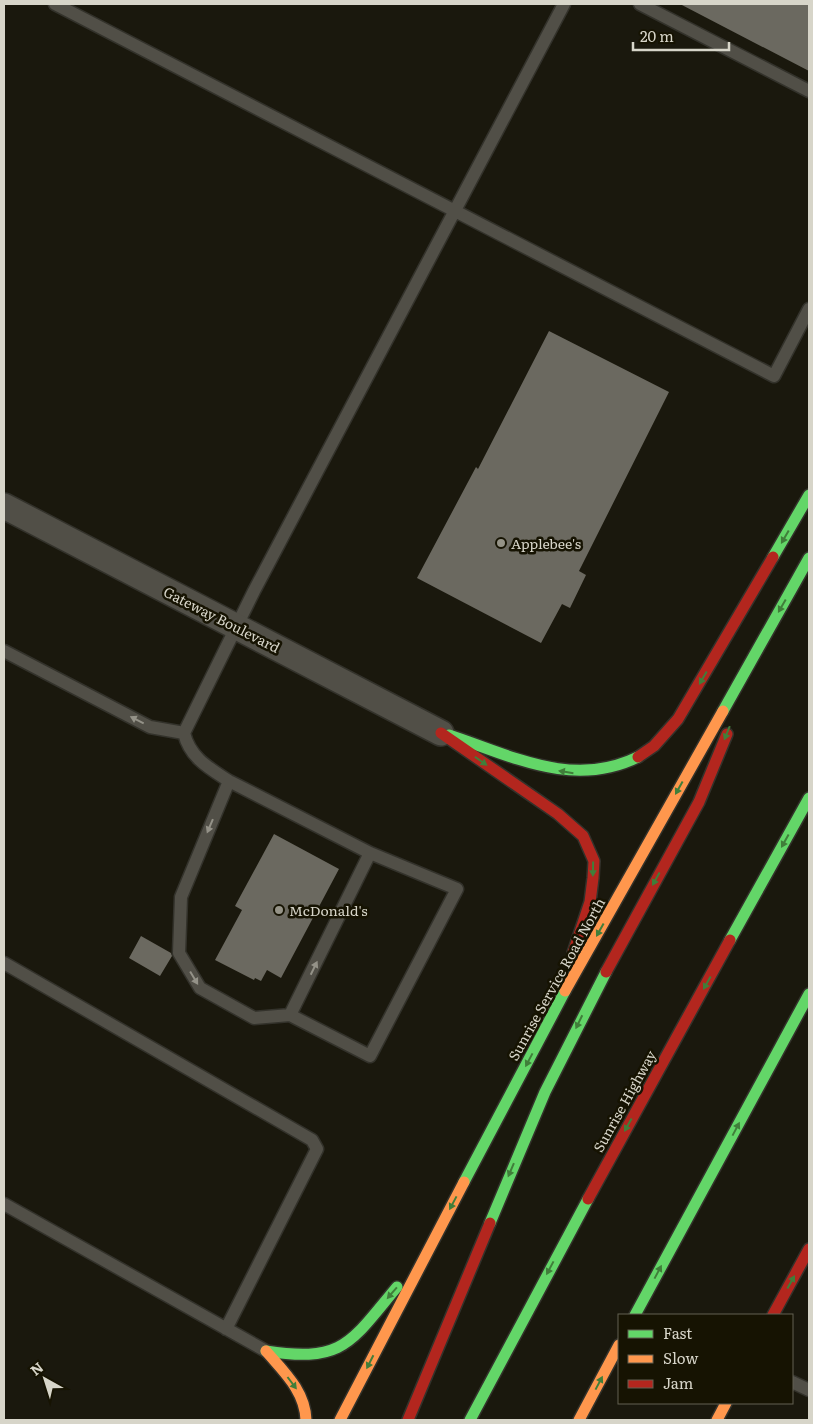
<svg xmlns="http://www.w3.org/2000/svg" width="813" height="1424" font-family="Literata,serif">
	<rect width="100%" height="100%" fill="#1a180d"/>
	<path fill="#6b6960" d="M 680,4 L 809,4 L 809,71 Z
		M 549,331 L 669,392 L 579,571 L 586,575 L 570,608 L 562,604 L 541,643 L 417,578 L 476,467 L 478,469 Z
		M 274,834 L 339,869 L 281,978 L 267,970 L 261,981 L 255,978 L 254,980 L 215,960 L 242,910 L 235,906 Z
		M 141,936 L 171,953 L 172,956 L 160,976 L 129,958 Z"/>
	<g fill="none" stroke-linecap="round" stroke-linejoin="round">
		<defs>
			<path id="lane" d="M 55,4 L 774,376 L 809,309
				M 640,4 L 809,91
				M 4,651 L 150,727 L 184,733
				M 229,781 L 181,897 L 179,953 L 200,988 L 254,1018 L 290,1015 L 370,853
				M 4,963 L 312,1140 L 317,1149 L 226,1329
				M 290,1015 L 370,1056 L 457,889 L 370,853 L 229,781 C 209,768 190,758 184,733 L 254,591 L 564,4
				M 4,1204 L 266,1351
				M 792,1382 L 809,1390"/>
			<path id="street" d="M 4,506 L 441,733"/>
			<path id="fast" d="M 773,557 L 809,495
				M 723,711 L 809,558
				M 449,735 C 512,756 573,789 638,757
				M 730,940 L 809,798
				M 464,1182 L 565,991
				M 490,1223 L 545,1092 L 606,972
				M 635,1315 L 809,994
				M 266,1351 C 344,1363 350,1343 397,1287
				M 470,1420 L 588,1199"/>
			<path id="slow" d="M 565,991 L 723,711
				M 266,1351 C 284,1372 305,1391 306,1420
				M 340,1420 L 464,1182
				M 579,1420 L 619,1345
				M 717,1420 L 726,1403"/>
			<path id="jam" d="M 441,733 L 558,814 L 583,836 L 594,861 L 593,878 L 590,902 L 573,953
				M 638,757 L 654,746 L 678,719 L 773,557
				M 606,972 L 699,802 L 727,734
				M 588,1199 L 730,940
				M 773,1315 L 809,1249
				M 408,1420 L 490,1223"/>
		</defs>
		<use href="#lane" stroke="#33322b" stroke-width="15"/>
		<use href="#street" stroke="#33322b" stroke-width="28"/>
		<use href="#fast" stroke="#33322b" stroke-width="14"/>
		<use href="#slow" stroke="#33322b" stroke-width="14"/>
		<use href="#jam" stroke="#33322b" stroke-width="14"/>
		<use href="#lane" stroke="#514f47" stroke-width="12"/>
		<use href="#street" stroke="#514f47" stroke-width="25"/>
		<use href="#fast" stroke="#63d668" stroke-width="11"/>
		<use href="#slow" stroke="#ff974d" stroke-width="11"/>
		<use href="#jam" stroke="#b3261e" stroke-width="11"/>
	</g>
	<defs><path id="oneway-solid" d="M-6-.8H1V-3.2L6.5 0L1 3.2V.8H-6Z" transform="scale(1.25)"/></defs>
	<g fill="#407e3a">
		<use href="#oneway-solid" transform="translate(785 537) rotate(120)"/>
		<use href="#oneway-solid" transform="translate(782 606) rotate(120)"/>
		<use href="#oneway-solid" transform="translate(703 678) rotate(120)"/>
		<use href="#oneway-solid" transform="translate(727 733) rotate(112)"/>
		<use href="#oneway-solid" transform="translate(481 761) rotate(35)"/>
		<use href="#oneway-solid" transform="translate(566 772) rotate(-171)"/>
		<use href="#oneway-solid" transform="translate(679 788) rotate(119)"/>
		<use href="#oneway-solid" transform="translate(785 841) rotate(119)"/>
		<use href="#oneway-solid" transform="translate(593 869) rotate(91)"/>
		<use href="#oneway-solid" transform="translate(656 879) rotate(119)"/>
		<use href="#oneway-solid" transform="translate(600 930) rotate(119)"/>
		<use href="#oneway-solid" transform="translate(707 983) rotate(119)"/>
		<use href="#oneway-solid" transform="translate(579 1022) rotate(116)"/>
		<use href="#oneway-solid" transform="translate(529 1060) rotate(118)"/>
		<use href="#oneway-solid" transform="translate(628 1125) rotate(119)"/>
		<use href="#oneway-solid" transform="translate(736 1129) rotate(-62)"/>
		<use href="#oneway-solid" transform="translate(511 1170) rotate(113)"/>
		<use href="#oneway-solid" transform="translate(453 1203) rotate(118)"/>
		<use href="#oneway-solid" transform="translate(550 1268) rotate(118)"/>
		<use href="#oneway-solid" transform="translate(658 1272) rotate(-62)"/>
		<use href="#oneway-solid" transform="translate(791 1282) rotate(-61)"/>
		<use href="#oneway-solid" transform="translate(392 1293) rotate(131)"/>
		<use href="#oneway-solid" transform="translate(370 1362) rotate(117)"/>
		<use href="#oneway-solid" transform="translate(292 1383) rotate(53)"/>
		<use href="#oneway-solid" transform="translate(599 1383) rotate(-62)"/>
	</g>
	<g fill="#949288">
		<use href="#oneway-solid" transform="translate(137 720) rotate(-153)"/>
		<use href="#oneway-solid" transform="translate(210 826) rotate(113)"/>
		<use href="#oneway-solid" transform="translate(314 968) rotate(-64)"/>
		<use href="#oneway-solid" transform="translate(194 978) rotate(59)"/>
	</g>
	<g fill="#959387" stroke="#161302" stroke-width="2">
		<circle cx="501" cy="543" r="5"/>
		<circle cx="279" cy="910" r="5"/>
	</g>
	<g text-anchor="middle" dominant-baseline="central" stroke-width="5" stroke-linejoin="round" paint-order="stroke">
		<g font-size="14" fill="#d7d5c9" stroke="#161302" text-anchor="start">
			<text x="511" y="543">Applebee's</text>
			<text x="289" y="910">McDonald's</text>
		</g>
		<g font-size="14" fill="#d7d5c9" stroke="#161302">
			<text transform="translate(222 619) rotate(27)">Gateway Boulevard</text>
			<text transform="translate(556 979) rotate(-61)">Sunrise Service Road North</text>
			<text transform="translate(624 1101) rotate(-61)">Sunrise Highway</text>
		</g>
	</g>
	<rect width="813" height="1424" fill="none" stroke="#d7d5c9" stroke-width="10"/>
	<rect x="618" y="1314" width="175" height="90" fill="#161302" stroke="#636152"/>
	<rect x="628" y="1330" width="25" height="8" fill="#63d668" stroke="#636152"/>
	<text x="663" y="1339" font-size="15" fill="#d7d5c9">Fast</text>
	<rect x="628" y="1355" width="25" height="8" fill="#ff974d" stroke="#636152"/>
	<text x="663" y="1364" font-size="15" fill="#d7d5c9">Slow</text>
	<rect x="628" y="1380" width="25" height="8" fill="#b3261e" stroke="#636152"/>
	<text x="663" y="1389" font-size="15" fill="#d7d5c9">Jam</text>
	<g transform="translate(45 1379) rotate(321)" stroke="#161302" stroke-width="4" paint-order="stroke">
	<path d="M0-4L9 19L0 12L-9 19Z" fill="#d7d5c9"/>
	<text y="-8" font-size="14" font-weight="bold" text-anchor="middle" fill="#d7d5c9">N</text>
	</g>
	<path d="M633 42v8h96v-8" fill="none" stroke="#d7d5c9" stroke-width="2.5"/>
	<text x="640" y="42" font-size="15" fill="#d7d5c9" stroke="#161302" stroke-width="4" paint-order="stroke">20 m</text>
</svg>
